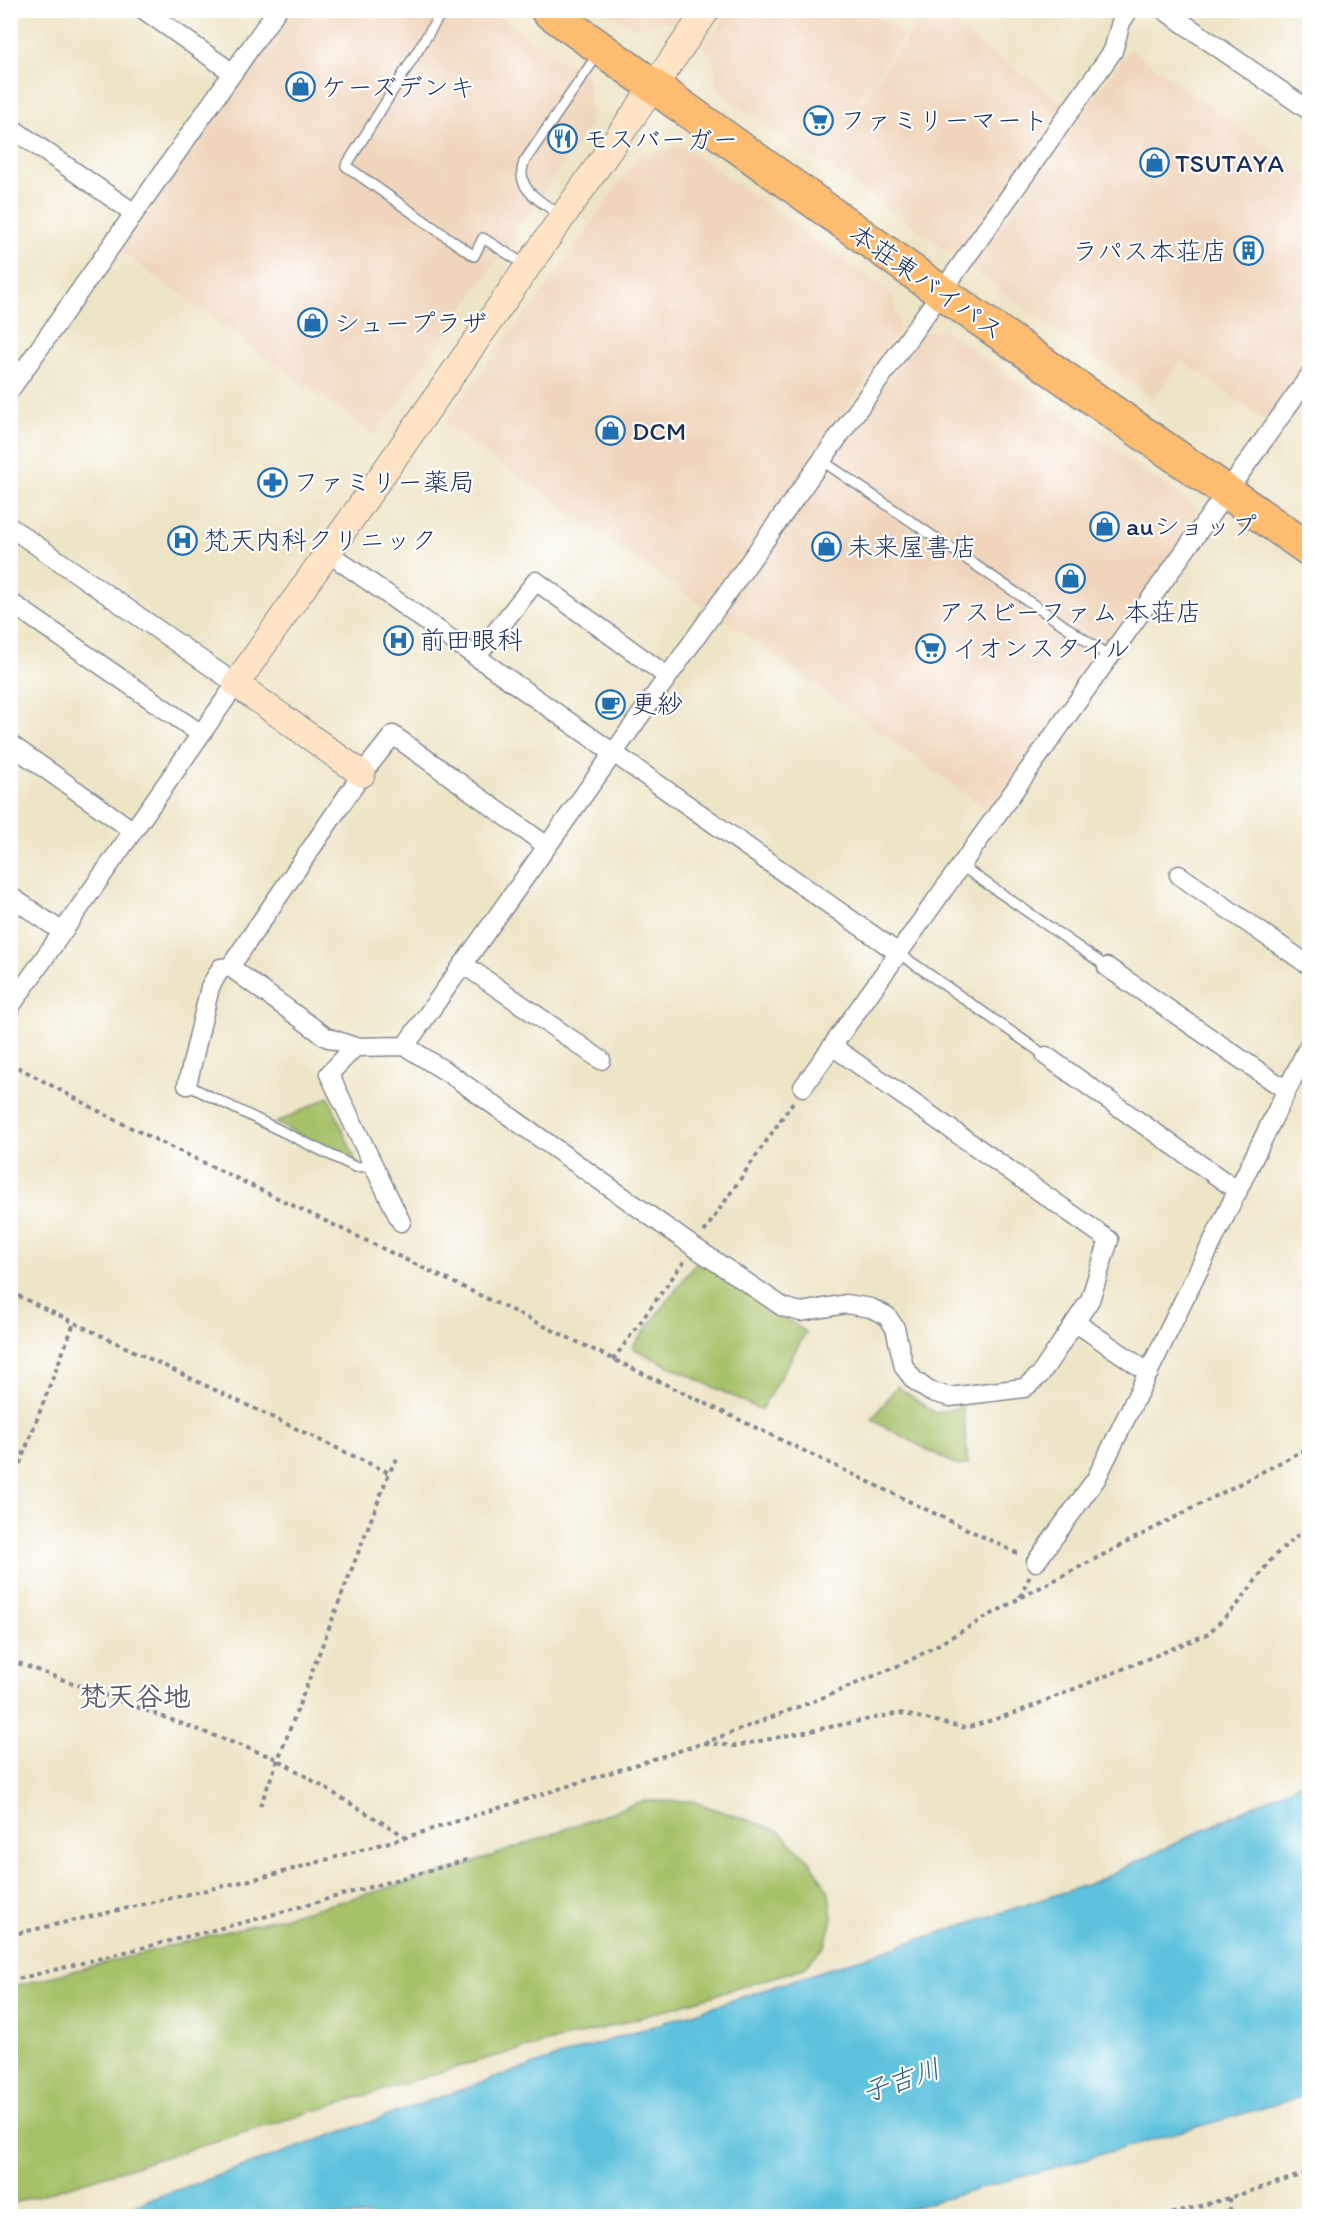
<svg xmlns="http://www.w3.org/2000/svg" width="1320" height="2227" font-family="Itim,'Klee One',sans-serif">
	<rect width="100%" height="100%" fill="#fff"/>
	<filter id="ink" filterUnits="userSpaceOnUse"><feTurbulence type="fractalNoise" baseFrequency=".0167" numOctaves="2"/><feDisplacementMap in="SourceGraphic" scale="12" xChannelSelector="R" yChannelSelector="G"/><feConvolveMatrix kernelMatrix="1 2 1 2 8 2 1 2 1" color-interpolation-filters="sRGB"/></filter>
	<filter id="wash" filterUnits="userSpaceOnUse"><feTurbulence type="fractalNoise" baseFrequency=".008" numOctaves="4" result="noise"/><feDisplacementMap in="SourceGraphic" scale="24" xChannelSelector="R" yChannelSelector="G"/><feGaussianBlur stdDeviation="1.35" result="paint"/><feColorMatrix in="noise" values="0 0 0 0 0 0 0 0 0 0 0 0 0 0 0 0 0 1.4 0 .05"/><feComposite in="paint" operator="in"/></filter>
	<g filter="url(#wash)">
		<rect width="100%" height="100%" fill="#eee4c6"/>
		<path fill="#f0d5bc" d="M 289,11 L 491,11 L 588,79 L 591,123 L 376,436 L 120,251 Z
			M 608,11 L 683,10 L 683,11 L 675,22 L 665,21 L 635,29 Z
			M 730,11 L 869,11 L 904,35 L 816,161 L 717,91 L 712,54 L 704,48 Z
			M 925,11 L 933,11 L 1065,104 L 957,257 L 820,160 Z
			M 1130,49 L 1309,176 L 1309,361 L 1267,421 L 1181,360 L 1154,399 L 970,269 Z
			M 683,146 L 892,294 L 900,330 L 709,610 L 445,424 L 500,345 L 541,296 L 639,154 Z
			M 943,329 L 1203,512 L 991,812 L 719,615 L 923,333 Z"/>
		<path fill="#a6c168" stroke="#607863" stroke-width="1.5" d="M 329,1097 L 357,1164 L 276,1123 Z
			M 698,1260 L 806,1332 L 761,1410 L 632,1348 Z
			M 897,1386 L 935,1413 L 963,1407 L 968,1464 L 958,1466 L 872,1420 Z
			M 642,1801 L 692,1801 L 779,1831 L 811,1862 L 829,1892 L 832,1918 L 825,1945 L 804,1968 L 612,2026 L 471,2063 L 11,2204 L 11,1987 L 310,1910 L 456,1869 Z"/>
		<path fill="#5fc2dd" stroke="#3d789e" stroke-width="1.5" d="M 1309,1779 L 1309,2095 L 884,2216 L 103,2216 L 506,2074 L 1095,1882 Z"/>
	</g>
	<g filter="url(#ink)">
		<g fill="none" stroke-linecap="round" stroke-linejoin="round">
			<defs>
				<path id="lane" d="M 443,10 L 346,166 L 474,256 L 483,238 L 527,266
					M 562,216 C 542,202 514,190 524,162 L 598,54
					M 821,460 L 1109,656
					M 960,865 L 1107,967
					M 897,952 L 1046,1056
					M 187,1085 L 355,1167 L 373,1166"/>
				<path id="street" d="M 144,10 L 233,73
					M 1164,10 L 1310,111
					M 10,127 L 134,213
					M 10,390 L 277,10
					M 10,527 L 236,684 L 10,1007
					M 327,552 L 897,952
					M 10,602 L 201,734
					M 476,657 L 536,581 L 667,676
					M 10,744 L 132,830
					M 1179,875 L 1310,966
					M 10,896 L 61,931
					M 463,964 L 601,1060
					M 230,967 L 362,774 L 393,735 L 547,846
					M 1107,967 L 1286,1090
					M 405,1046 L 1113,51 L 1121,22 L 1129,10
					M 355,1047 L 329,1074 L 401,1222
					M 1046,1056 L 1238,1191
					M 187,1085 L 210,987 L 221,968 L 230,967 L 326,1037 L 355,1047 L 405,1046 L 450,1074 L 694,1247 L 783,1307 L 801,1312 L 846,1304 L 871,1308 L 887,1316 L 895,1328 L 904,1367 L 914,1380 L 929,1391 L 950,1397 L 1024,1388 L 1040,1375 L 1090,1300 L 1109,1240 L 832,1046
					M 803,1087 L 1310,375
					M 1075,1322 L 1149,1373
					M 1036,1562 L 1096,1479 L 1310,1043"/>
				<path id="secondary" d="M 362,774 L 236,684 L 707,10"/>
				<path id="highway" d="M 547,10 L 941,292 L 1310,550"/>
			</defs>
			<use href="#lane" stroke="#848a92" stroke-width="12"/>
			<use href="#street" stroke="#848a92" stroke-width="21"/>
			<use href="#secondary" stroke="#848a92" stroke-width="28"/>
			<use href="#highway" stroke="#848a92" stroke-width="36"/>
			<path stroke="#848a92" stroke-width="4" stroke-dasharray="4.5 4.5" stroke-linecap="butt" d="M 10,1063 L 117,1121 L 1019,1554
				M 704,1232 L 793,1102
				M 10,1292 L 389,1473
				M 613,1360 L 685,1260
				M 10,1489 L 74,1323
				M 1020,1597 L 1030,1576
				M 10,1660 L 277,1759 L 406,1837
				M 705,1743 L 735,1746 L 900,1713 L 966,1728 L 1018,1712 L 1208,1634 L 1238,1604 L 1273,1557 L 1310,1524
				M 260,1806 L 389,1473 L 399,1455
				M 10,1935 L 272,1875 L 407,1837 L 704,1743 L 827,1696 L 911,1660 L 1020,1598 L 1310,1447
				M 10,1981 L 253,1920 L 470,1859
				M 1229,2198 L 1231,2216
				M 1163,2216 L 1229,2198 L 1310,2172"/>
			<use href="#lane" stroke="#fff" stroke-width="9"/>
			<use href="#street" stroke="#fff" stroke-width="18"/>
			<use href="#secondary" stroke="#fee4c5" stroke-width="26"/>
			<use href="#highway" stroke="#fdbc6f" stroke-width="33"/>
		</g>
	</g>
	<defs>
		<symbol id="shop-ring" viewBox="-11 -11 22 22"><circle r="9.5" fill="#fff" stroke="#1f6fb2" stroke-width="1.5"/><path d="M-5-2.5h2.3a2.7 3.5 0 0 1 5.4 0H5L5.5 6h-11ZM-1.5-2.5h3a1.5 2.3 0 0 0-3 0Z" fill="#1f6fb2"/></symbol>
		<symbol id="supermarket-ring" viewBox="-11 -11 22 22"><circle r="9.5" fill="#fff" stroke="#1f6fb2" stroke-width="1.5"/><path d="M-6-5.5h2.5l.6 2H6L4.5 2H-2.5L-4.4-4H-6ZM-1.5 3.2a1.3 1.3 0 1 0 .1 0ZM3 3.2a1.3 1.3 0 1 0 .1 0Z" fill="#1f6fb2"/></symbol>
		<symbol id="restaurant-ring" viewBox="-11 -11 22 22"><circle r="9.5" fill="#fff" stroke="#1f6fb2" stroke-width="1.5"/><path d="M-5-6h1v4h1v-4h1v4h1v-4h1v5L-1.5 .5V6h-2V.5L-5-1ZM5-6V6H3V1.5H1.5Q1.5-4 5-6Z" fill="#1f6fb2"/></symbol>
		<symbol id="building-ring" viewBox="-11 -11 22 22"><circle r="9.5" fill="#fff" stroke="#1f6fb2" stroke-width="1.5"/><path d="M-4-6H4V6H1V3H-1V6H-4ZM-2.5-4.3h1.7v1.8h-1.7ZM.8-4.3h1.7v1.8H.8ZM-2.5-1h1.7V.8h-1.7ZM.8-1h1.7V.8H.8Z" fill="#1f6fb2"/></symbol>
		<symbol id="pharmacy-ring" viewBox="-11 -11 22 22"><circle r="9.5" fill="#fff" stroke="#1f6fb2" stroke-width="1.5"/><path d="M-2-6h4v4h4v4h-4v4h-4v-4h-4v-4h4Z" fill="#1f6fb2"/></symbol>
		<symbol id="hospital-ring" viewBox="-11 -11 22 22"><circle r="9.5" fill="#fff" stroke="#1f6fb2" stroke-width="1.5"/><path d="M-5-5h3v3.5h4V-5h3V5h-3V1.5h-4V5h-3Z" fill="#1f6fb2"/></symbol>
		<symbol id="cafe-ring" viewBox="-11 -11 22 22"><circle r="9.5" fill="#fff" stroke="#1f6fb2" stroke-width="1.5"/><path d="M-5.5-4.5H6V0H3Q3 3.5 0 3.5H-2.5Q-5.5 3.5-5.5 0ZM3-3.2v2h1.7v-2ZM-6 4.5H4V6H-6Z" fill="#1f6fb2"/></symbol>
	</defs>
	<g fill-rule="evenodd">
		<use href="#shop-ring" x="284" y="70" width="33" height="33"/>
		<use href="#supermarket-ring" x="802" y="104" width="33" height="33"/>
		<use href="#restaurant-ring" x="546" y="122" width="33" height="33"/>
		<use href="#shop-ring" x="1138" y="146" width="33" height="33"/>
		<use href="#building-ring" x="1232" y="234" width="33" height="33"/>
		<use href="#shop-ring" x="296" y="306" width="33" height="33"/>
		<use href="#shop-ring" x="594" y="414" width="33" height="33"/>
		<use href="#pharmacy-ring" x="256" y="466" width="33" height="33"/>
		<use href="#shop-ring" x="1088" y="510" width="33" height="33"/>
		<use href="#hospital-ring" x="166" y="524" width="33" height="33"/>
		<use href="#shop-ring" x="810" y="530" width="33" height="33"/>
		<use href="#shop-ring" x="1054" y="562" width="33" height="33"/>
		<use href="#hospital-ring" x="382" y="624" width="33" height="33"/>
		<use href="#supermarket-ring" x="914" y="632" width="33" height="33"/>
		<use href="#cafe-ring" x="594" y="688" width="33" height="33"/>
	</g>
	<g text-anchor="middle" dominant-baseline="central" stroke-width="4.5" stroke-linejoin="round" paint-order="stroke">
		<g font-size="26" fill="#1b2f5e" stroke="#fff" text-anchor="start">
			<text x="321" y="87">ケーズデンキ</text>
			<text x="840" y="120">ファミリーマート</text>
			<text x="583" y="139">モスバーガー</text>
			<text x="1175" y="163">TSUTAYA</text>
			<text x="1227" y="251" text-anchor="end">ラパス本荘店</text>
			<text x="334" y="323">シュープラザ</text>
			<text x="632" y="431">DCM</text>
			<text x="293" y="482">ファミリー薬局</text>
			<text x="1126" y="526">auショップ</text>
			<text x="203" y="540">梵天内科クリニック</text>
			<text x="847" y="547">未来屋書店</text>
			<text x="1070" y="612" text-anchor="middle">アスビーファム 本荘店</text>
			<text x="419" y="640">前田眼科</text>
			<text x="952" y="648">イオンスタイル</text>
			<text x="631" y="704">更紗</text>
		</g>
		<g font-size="26" fill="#1b2f5e" stroke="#fff">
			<text transform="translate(927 282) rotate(35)">本荘東バイパス</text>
		</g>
		<g font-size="27" font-style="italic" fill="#2f5b84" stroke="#fff">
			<text transform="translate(901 2080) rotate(-19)">子吉川</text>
		</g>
		<g font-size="28" font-weight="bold" fill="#5c5967" stroke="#fff">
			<text x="135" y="1696">梵天谷地</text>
		</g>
	</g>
	<rect width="1320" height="2227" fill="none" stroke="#fff" stroke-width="36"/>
</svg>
